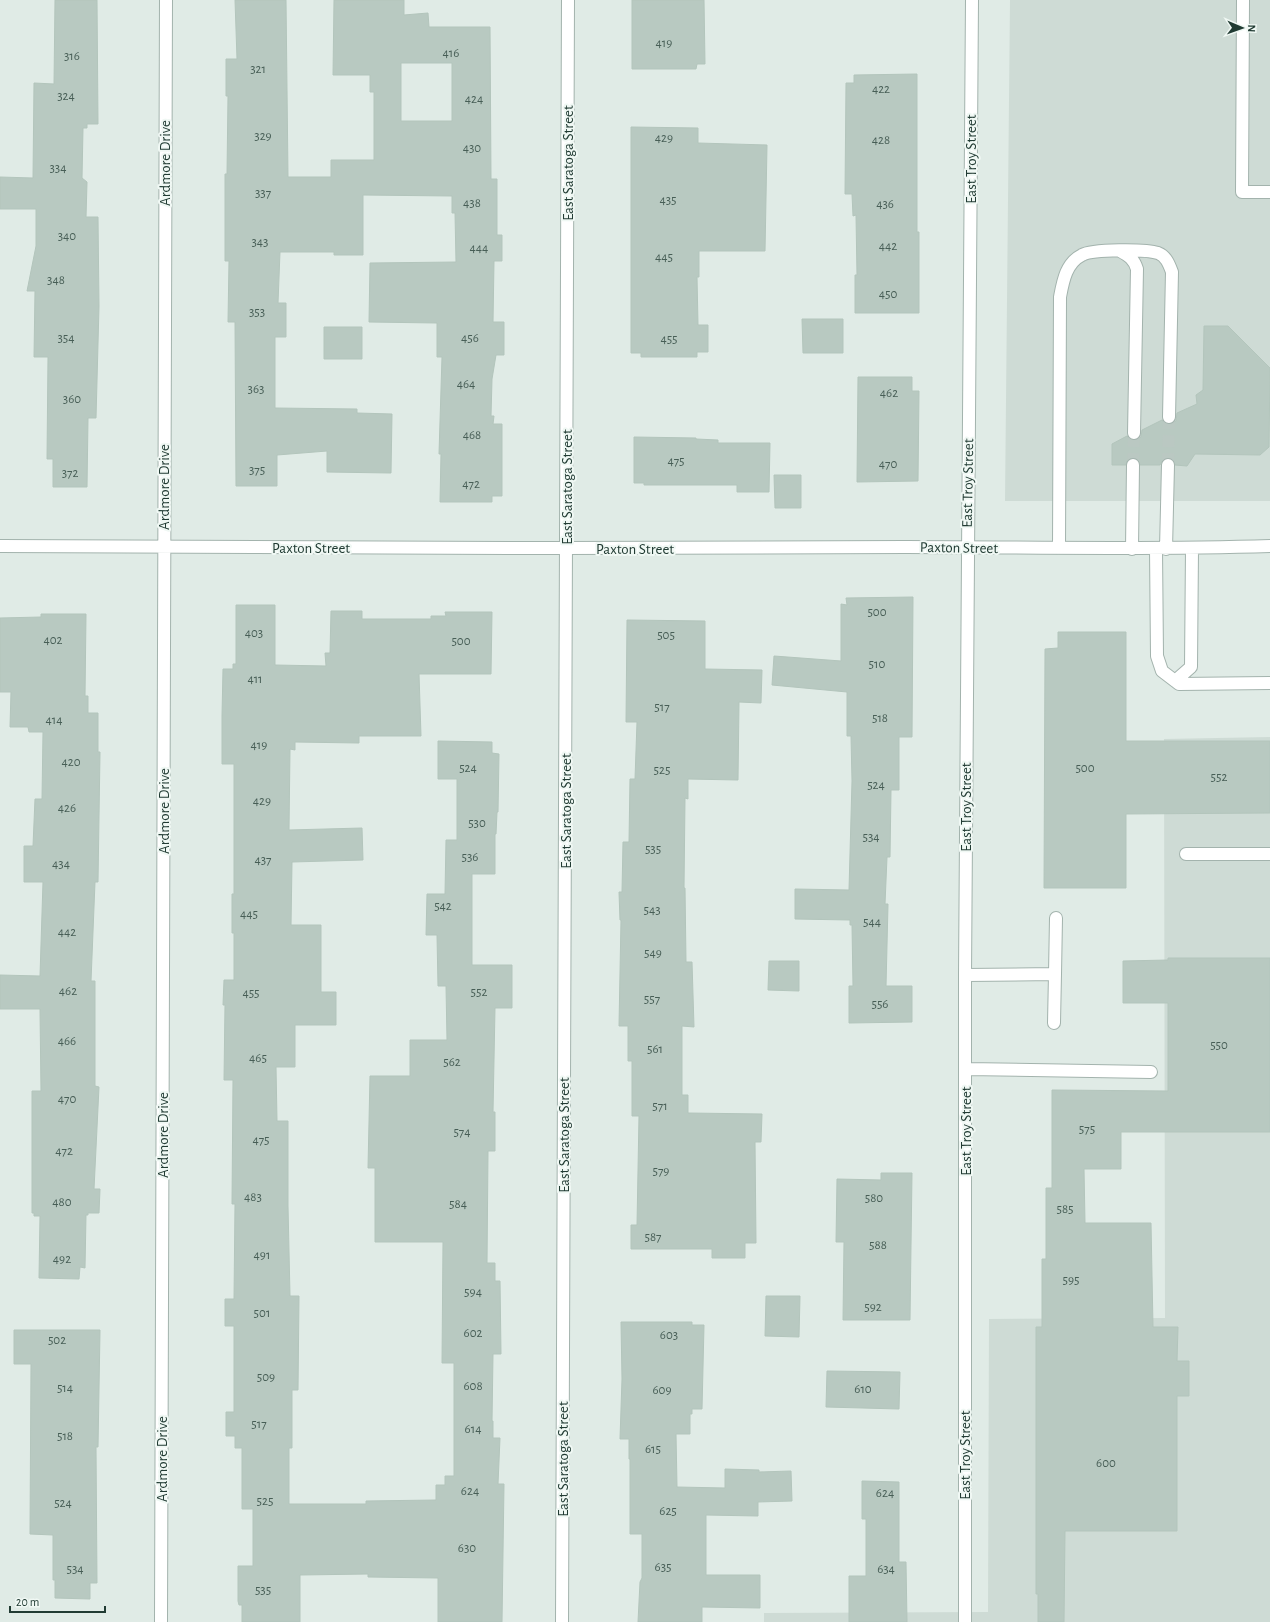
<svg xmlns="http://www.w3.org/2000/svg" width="1270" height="1622" font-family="'Alegreya Sans',sans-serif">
	<rect width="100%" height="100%" fill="#e0ebe6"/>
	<path fill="#cedbd5" d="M 1010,0 L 1270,0 L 1270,501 L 1005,501 Z
		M 1270,737 L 1270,1622 L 764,1622 L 764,1613 L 988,1612 L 989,1319 L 1165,1318 L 1164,739 Z"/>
	<path fill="#b8c9c1" stroke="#b3c5bc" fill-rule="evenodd" d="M 55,0 L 97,0 L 98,124 L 87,124 L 87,128 L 83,128 L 82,178 L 87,182 L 86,217 L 98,217 L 99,306 L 96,418 L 88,418 L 87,487 L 53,487 L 53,459 L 47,459 L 48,357 L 34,357 L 35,291 L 27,291 L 36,246 L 36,209 L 0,209 L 0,177 L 33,178 L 34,83 L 54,84 Z
		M 235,0 L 286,0 L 288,177 L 331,177 L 331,160 L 374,160 L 374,92 L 370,92 L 370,75 L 333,75 L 334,0 L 404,0 L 404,15 L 428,13 L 429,27 L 490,27 L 491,179 L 497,179 L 497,235 L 502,235 L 502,261 L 494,261 L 493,322 L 504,322 L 504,355 L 496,355 L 492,379 L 491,416 L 494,416 L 493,424 L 502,424 L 502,496 L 492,496 L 492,502 L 440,502 L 441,454 L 439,454 L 442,357 L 437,357 L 437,323 L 369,322 L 370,263 L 456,262 L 455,213 L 452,213 L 452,196 L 363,195 L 363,255 L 334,255 L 334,252 L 280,252 L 278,303 L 286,303 L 286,337 L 275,337 L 275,408 L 357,409 L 357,413 L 392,414 L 391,473 L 327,472 L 327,451 L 277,455 L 277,486 L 236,486 L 235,322 L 228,322 L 229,261 L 225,261 L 225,174 L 227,174 L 228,96 L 226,96 L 226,59 L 237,59 ZM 401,63 L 452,63 L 452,121 L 401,121 Z
		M 632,0 L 704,0 L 705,64 L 697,64 L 696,69 L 632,69 Z
		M 917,74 L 917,232 L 919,232 L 919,313 L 855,313 L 855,275 L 857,275 L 856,215 L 853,216 L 852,194 L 845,194 L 846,83 L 854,83 L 854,75 Z
		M 631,127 L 698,128 L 698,143 L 767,145 L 765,251 L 699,251 L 699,277 L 697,277 L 698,325 L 708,325 L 708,352 L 697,352 L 697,357 L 641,357 L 641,353 L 631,353 Z
		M 802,319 L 843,319 L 843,353 L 803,353 Z
		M 1204,326 L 1228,326 L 1270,368 L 1269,447 L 1260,455 L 1195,454 L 1187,466 L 1175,465 L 1172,459 L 1168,458 L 1162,461 L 1160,465 L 1140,465 L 1137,459 L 1133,458 L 1127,461 L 1126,465 L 1112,465 L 1112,444 L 1127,436 L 1130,440 L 1137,440 L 1141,437 L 1142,430 L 1162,420 L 1165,424 L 1172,424 L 1176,421 L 1177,413 L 1197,404 L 1196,395 L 1203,390 Z
		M 324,327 L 362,327 L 362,359 L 324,359 Z
		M 858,377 L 912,377 L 912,391 L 919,391 L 918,481 L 857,482 Z
		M 634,437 L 696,438 L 696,439 L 718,440 L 718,443 L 770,443 L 769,492 L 737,492 L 737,485 L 644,485 L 644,483 L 634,483 Z
		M 774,475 L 801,475 L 801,508 L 775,508 Z
		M 913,597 L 912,737 L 899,737 L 899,790 L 891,790 L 890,857 L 887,857 L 885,904 L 888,904 L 886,986 L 912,986 L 912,1022 L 849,1023 L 849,986 L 853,986 L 852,925 L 850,925 L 850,920 L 795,919 L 795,889 L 849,890 L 852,781 L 851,736 L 847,736 L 847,692 L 772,685 L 774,656 L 841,661 L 841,604 L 847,605 L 846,598 Z
		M 236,605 L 275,605 L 275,665 L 326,666 L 325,653 L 330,653 L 331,611 L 362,611 L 362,619 L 431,619 L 431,616 L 446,616 L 445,612 L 492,612 L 491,674 L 419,674 L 421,736 L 359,736 L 359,743 L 295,742 L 295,750 L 290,749 L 289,830 L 362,828 L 363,860 L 292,862 L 291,925 L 321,925 L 321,992 L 336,992 L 336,1025 L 295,1025 L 295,1067 L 276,1067 L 277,1121 L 288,1121 L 288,1206 L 290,1296 L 299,1296 L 298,1390 L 292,1390 L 292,1448 L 289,1448 L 289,1504 L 366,1504 L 366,1501 L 436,1500 L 436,1485 L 445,1485 L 445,1476 L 454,1476 L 454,1363 L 442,1363 L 443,1242 L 375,1242 L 375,1168 L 368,1168 L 370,1076 L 410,1076 L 410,1040 L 447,1040 L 446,986 L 438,986 L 437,935 L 426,935 L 427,894 L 445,894 L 446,840 L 457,840 L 457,779 L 438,779 L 438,741 L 492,742 L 492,753 L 499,754 L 498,812 L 497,812 L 496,834 L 495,834 L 495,874 L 472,874 L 472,965 L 512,965 L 512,1008 L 495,1008 L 493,1112 L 495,1112 L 495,1151 L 488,1151 L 487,1263 L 495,1263 L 495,1281 L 500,1281 L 501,1354 L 493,1354 L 492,1421 L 493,1421 L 493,1438 L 500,1438 L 498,1484 L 504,1484 L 502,1622 L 438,1622 L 438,1578 L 368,1577 L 368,1574 L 300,1575 L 300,1622 L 242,1622 L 242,1605 L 239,1605 L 238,1601 L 238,1566 L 253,1566 L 253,1509 L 242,1509 L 242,1448 L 235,1448 L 235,1436 L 226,1436 L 226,1412 L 234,1412 L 234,1326 L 225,1326 L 225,1299 L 234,1299 L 235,1204 L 232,1204 L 233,1080 L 224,1080 L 225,1005 L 223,1005 L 224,980 L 234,980 L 234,933 L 232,933 L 232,894 L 234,894 L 234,764 L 222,764 L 222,716 L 223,669 L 233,669 L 233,664 L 236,664 Z
		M 41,614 L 86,614 L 85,696 L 88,696 L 88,713 L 98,713 L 98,752 L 100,752 L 98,882 L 95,882 L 91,981 L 95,981 L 95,1086 L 99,1087 L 94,1189 L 100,1189 L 99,1213 L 88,1213 L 88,1215 L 86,1215 L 85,1268 L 80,1267 L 79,1279 L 39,1278 L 40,1216 L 34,1216 L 34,1213 L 32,1213 L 32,1091 L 41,1091 L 40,1009 L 0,1009 L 0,975 L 40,976 L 43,882 L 24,882 L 24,846 L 33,846 L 35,799 L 42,799 L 43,732 L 29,732 L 28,727 L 10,727 L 11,692 L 0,692 L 0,618 L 41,617 Z
		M 627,620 L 705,621 L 705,669 L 762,670 L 761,703 L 739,702 L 738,780 L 688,779 L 688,799 L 685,798 L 684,888 L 685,888 L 686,962 L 692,962 L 694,1027 L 682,1026 L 682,1095 L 688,1095 L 688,1113 L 762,1114 L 761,1142 L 755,1142 L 756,1243 L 745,1243 L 745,1258 L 712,1258 L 712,1249 L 631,1249 L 631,1225 L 637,1225 L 639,1116 L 632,1116 L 632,1061 L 628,1061 L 628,1026 L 619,1026 L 621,920 L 620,920 L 619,892 L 622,892 L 623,842 L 629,842 L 630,779 L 635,779 L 637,722 L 626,722 Z
		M 1058,632 L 1126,632 L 1126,741 L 1270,741 L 1270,813 L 1126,814 L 1126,888 L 1044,888 L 1045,649 L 1058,648 Z
		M 1168,958 L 1270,958 L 1270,1132 L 1121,1132 L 1121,1169 L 1084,1169 L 1085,1223 L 1151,1223 L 1153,1327 L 1178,1327 L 1177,1361 L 1189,1361 L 1189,1396 L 1177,1396 L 1177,1531 L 1065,1531 L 1064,1622 L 1038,1622 L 1038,1594 L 1036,1594 L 1036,1327 L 1042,1327 L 1042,1259 L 1046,1259 L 1046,1188 L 1052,1188 L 1052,1090 L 1168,1091 L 1168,1003 L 1123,1003 L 1123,961 L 1168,960 Z
		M 769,961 L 799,961 L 799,991 L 768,990 Z
		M 881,1173 L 912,1173 L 910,1320 L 843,1320 L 844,1242 L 836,1242 L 837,1179 L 881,1180 Z
		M 766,1296 L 800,1296 L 799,1337 L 765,1336 Z
		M 621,1322 L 692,1322 L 692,1325 L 704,1325 L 702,1409 L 692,1409 L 692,1414 L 690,1414 L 690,1434 L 676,1434 L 677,1487 L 725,1488 L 725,1469 L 759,1470 L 759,1472 L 791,1471 L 792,1501 L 758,1502 L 758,1516 L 706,1515 L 706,1575 L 760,1575 L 760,1608 L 702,1607 L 702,1622 L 638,1622 L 640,1582 L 642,1578 L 642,1534 L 630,1534 L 630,1459 L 629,1459 L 629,1439 L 620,1439 L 622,1379 Z
		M 14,1330 L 100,1330 L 98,1447 L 96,1447 L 97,1583 L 90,1583 L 90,1599 L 55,1598 L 55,1580 L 53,1580 L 53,1535 L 30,1534 L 31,1364 L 14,1364 Z
		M 827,1371 L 900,1372 L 899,1409 L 826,1407 Z
		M 862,1481 L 899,1482 L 899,1562 L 906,1562 L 907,1622 L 849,1622 L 849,1576 L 866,1576 L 866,1519 L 862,1519 Z"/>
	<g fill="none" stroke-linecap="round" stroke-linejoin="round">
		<path stroke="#bac8c2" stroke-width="12" stroke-dasharray="12 6" stroke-linecap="butt" d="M 1133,465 L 1134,433
			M 1168,465 L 1169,417"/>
		<defs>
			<path id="minor" d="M 1243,0 L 1242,192 L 1270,192
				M 1120,251 C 1129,256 1134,259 1137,269 L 1134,433
				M 0,546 C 302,548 604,549 906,547 C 1028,547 1149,550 1270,546
				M 1059,548 L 1060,297 C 1063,281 1066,263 1082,255 C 1092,249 1146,249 1158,253 C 1166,256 1169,264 1172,272 L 1169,417
				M 1132,549 L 1133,465
				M 1156,549 L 1157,656 L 1162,671 L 1179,684 L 1270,683
				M 1166,549 L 1168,465
				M 1175,681 L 1191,667 L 1192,549
				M 1186,854 L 1270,854
				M 965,975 L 1055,974 L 1056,918
				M 1054,1023 L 1055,974
				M 966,1069 L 1151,1072
				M 161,1622 L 166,0
				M 562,1622 L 568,0
				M 965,1622 L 965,975 L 972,0"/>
		</defs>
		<use href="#minor" stroke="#a3b3ad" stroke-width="14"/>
		<use href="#minor" stroke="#fff" stroke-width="12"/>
	</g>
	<g text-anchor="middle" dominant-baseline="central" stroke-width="4" stroke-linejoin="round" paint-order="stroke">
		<g font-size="13" fill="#475e56">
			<text x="664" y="43">419</text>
			<text x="451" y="53">416</text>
			<text x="72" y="56">316</text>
			<text x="258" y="69">321</text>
			<text x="881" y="89">422</text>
			<text x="66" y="96">324</text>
			<text x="474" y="99">424</text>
			<text x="263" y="136">329</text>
			<text x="664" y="138">429</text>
			<text x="881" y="140">428</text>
			<text x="472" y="148">430</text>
			<text x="58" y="168">334</text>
			<text x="263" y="193">337</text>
			<text x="668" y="200">435</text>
			<text x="472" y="203">438</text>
			<text x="885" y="204">436</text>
			<text x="67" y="236">340</text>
			<text x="260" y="242">343</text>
			<text x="888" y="246">442</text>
			<text x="479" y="248">444</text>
			<text x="664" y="257">445</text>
			<text x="56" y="280">348</text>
			<text x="888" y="294">450</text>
			<text x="257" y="312">353</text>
			<text x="66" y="338">354</text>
			<text x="470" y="338">456</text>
			<text x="669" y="339">455</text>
			<text x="466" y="384">464</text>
			<text x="256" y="389">363</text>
			<text x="889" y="393">462</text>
			<text x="72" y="399">360</text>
			<text x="472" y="435">468</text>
			<text x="676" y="461">475</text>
			<text x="888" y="464">470</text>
			<text x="257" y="470">375</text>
			<text x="70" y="473">372</text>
			<text x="471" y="484">472</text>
			<text x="877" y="612">500</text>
			<text x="254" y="633">403</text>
			<text x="666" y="635">505</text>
			<text x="53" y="640">402</text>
			<text x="461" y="641">500</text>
			<text x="877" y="664">510</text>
			<text x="255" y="679">411</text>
			<text x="662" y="707">517</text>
			<text x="880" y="718">518</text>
			<text x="54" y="720">414</text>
			<text x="259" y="745">419</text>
			<text x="71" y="762">420</text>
			<text x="468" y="768">524</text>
			<text x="1085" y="768">500</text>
			<text x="662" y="770">525</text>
			<text x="1219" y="777">552</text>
			<text x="876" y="785">524</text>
			<text x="262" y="801">429</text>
			<text x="67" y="808">426</text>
			<text x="477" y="823">530</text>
			<text x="871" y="837">534</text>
			<text x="653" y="849">535</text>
			<text x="470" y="857">536</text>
			<text x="263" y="860">437</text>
			<text x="61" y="864">434</text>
			<text x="443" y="906">542</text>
			<text x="652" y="910">543</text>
			<text x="249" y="914">445</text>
			<text x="872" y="922">544</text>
			<text x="67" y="932">442</text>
			<text x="653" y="953">549</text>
			<text x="68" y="991">462</text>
			<text x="479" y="992">552</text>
			<text x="251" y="993">455</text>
			<text x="652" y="999">557</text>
			<text x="880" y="1004">556</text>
			<text x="67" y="1041">466</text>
			<text x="1219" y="1045">550</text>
			<text x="655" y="1049">561</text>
			<text x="258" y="1058">465</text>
			<text x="452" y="1062">562</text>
			<text x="67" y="1099">470</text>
			<text x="660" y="1106">571</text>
			<text x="1087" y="1129">575</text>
			<text x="462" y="1132">574</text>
			<text x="261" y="1140">475</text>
			<text x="64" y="1151">472</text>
			<text x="661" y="1171">579</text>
			<text x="253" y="1197">483</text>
			<text x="874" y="1198">580</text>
			<text x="62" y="1202">480</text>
			<text x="458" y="1204">584</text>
			<text x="1065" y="1209">585</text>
			<text x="653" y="1237">587</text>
			<text x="878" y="1245">588</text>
			<text x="262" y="1255">491</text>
			<text x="62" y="1259">492</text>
			<text x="1071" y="1280">595</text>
			<text x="473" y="1292">594</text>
			<text x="873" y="1307">592</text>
			<text x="262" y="1313">501</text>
			<text x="473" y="1333">602</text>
			<text x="669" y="1335">603</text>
			<text x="57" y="1340">502</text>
			<text x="266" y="1377">509</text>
			<text x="473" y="1386">608</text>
			<text x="65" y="1388">514</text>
			<text x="863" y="1389">610</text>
			<text x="662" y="1390">609</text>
			<text x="259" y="1424">517</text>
			<text x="473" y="1429">614</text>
			<text x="65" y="1436">518</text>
			<text x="653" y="1449">615</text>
			<text x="1106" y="1463">600</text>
			<text x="470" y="1491">624</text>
			<text x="885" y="1493">624</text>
			<text x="265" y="1501">525</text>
			<text x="63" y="1503">524</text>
			<text x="668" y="1511">625</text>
			<text x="467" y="1548">630</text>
			<text x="663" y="1567">635</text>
			<text x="75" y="1569">534</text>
			<text x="886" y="1569">634</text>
			<text x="263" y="1590">535</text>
		</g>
		<g font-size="15" fill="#213b33" stroke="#f0f8f4">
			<text transform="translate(971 159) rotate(-90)">East Troy Street</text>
			<text transform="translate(165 163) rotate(-90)">Ardmore Drive</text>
			<text transform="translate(568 163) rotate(-90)">East Saratoga Street</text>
			<text transform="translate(968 483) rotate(-89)">East Troy Street</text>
			<text transform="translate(164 487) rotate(-90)">Ardmore Drive</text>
			<text transform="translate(567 487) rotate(-90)">East Saratoga Street</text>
			<text x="311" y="548">Paxton Street</text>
			<text transform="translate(959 548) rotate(1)">Paxton Street</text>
			<text x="635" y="549">Paxton Street</text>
			<text transform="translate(966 807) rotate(-90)">East Troy Street</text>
			<text transform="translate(164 811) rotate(-90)">Ardmore Drive</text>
			<text transform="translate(566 811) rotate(-90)">East Saratoga Street</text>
			<text transform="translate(966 1131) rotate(-90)">East Troy Street</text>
			<text transform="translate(163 1135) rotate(-90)">Ardmore Drive</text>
			<text transform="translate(564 1135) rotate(-90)">East Saratoga Street</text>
			<text transform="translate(965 1455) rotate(-90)">East Troy Street</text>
			<text transform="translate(162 1459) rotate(-90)">Ardmore Drive</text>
			<text transform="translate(563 1459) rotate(-90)">East Saratoga Street</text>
		</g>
	</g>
	<g transform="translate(1242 28) rotate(92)" stroke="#f0f8f4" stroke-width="3" paint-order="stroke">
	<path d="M0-3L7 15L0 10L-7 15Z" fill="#213b33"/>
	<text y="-6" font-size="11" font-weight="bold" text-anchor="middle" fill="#213b33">N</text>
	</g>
	<path d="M10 1606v6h95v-6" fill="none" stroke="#213b33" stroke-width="2"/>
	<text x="16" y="1606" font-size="12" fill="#213b33" stroke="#f0f8f4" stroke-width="3" paint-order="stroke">20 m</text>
</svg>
